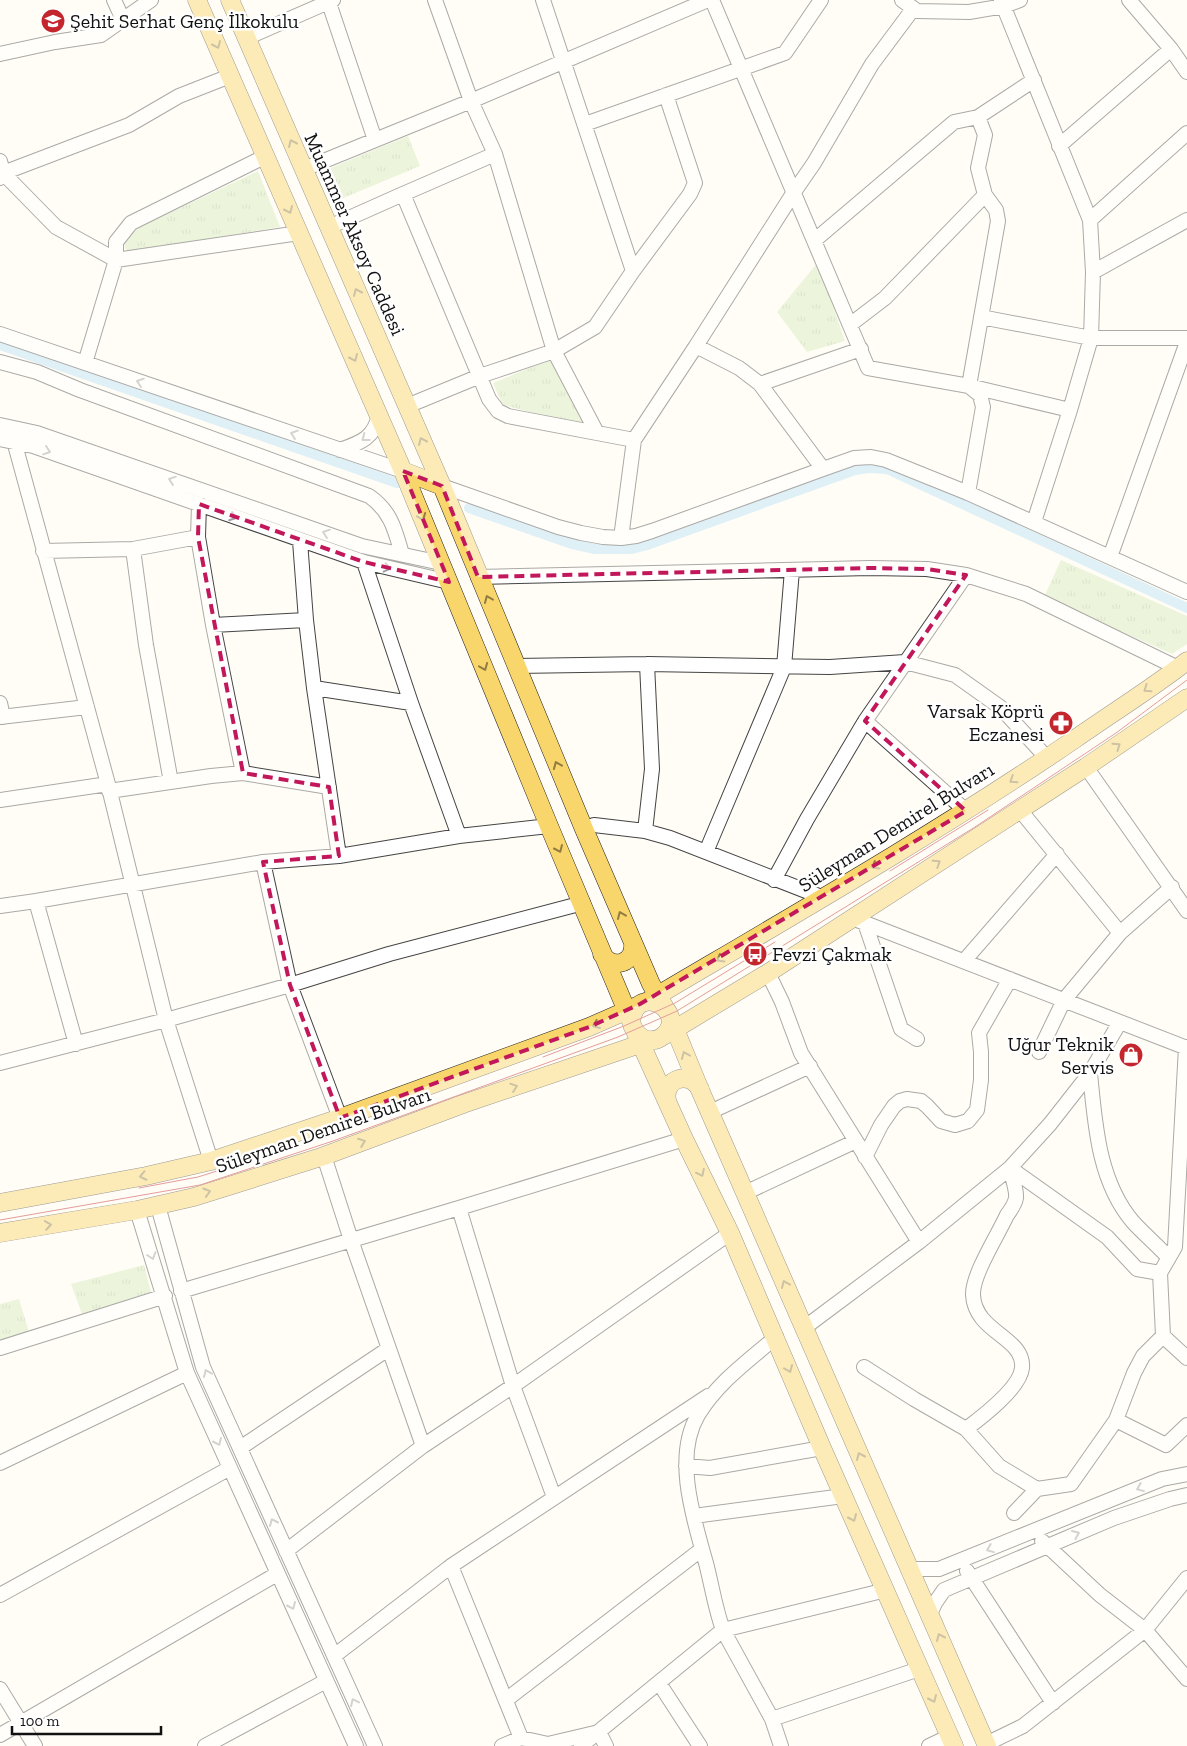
<svg xmlns="http://www.w3.org/2000/svg" width="1187" height="1746" font-family="'Zilla Slab',serif">
	<defs>
		<pattern id="grass-tufts" width="24" height="20" patternUnits="userSpaceOnUse" patternTransform="scale(1.25)"><rect width="24" height="20" fill="#d5ebbd"/><path d="M3 7l-1-3M5 7V3M7 7l1-3M15 17l-1-3M17 17v-4M19 17l1-3" fill="none" stroke="#b6c8a1"/></pattern>
	</defs>
	<rect width="100%" height="100%" fill="#fffdf5"/>
	<path fill="url(#grass-tufts)" d="M 408,136 L 420,166 L 336,201 L 323,171 Z
		M 258,171 L 280,227 L 127,252 C 123,243 123,240 129,232 Z
		M 818,262 L 845,341 L 807,352 L 777,312 Z
		M 551,359 L 584,424 L 580,425 L 503,405 L 493,383 Z
		M 1061,560 L 1187,616 L 1187,644 L 1172,654 L 1044,597 Z
		M 144,1265 L 151,1292 L 82,1314 L 71,1284 Z
		M 19,1299 L 29,1332 L 0,1340 L 0,1304 Z"/>
	<g fill="none" stroke-linecap="round" stroke-linejoin="round">
		<path stroke="#b9e0f7" stroke-width="10" d="M 0,345 L 397,483
			M 469,508 L 572,544 L 595,549 L 632,549 L 647,545 L 855,470 L 869,468 L 887,469 L 1187,608"/>
		<defs>
			<path id="minor" d="M 114,0 L 123,20
				M 328,0 L 375,140
				M 435,0 L 471,101 L 495,154
				M 543,0 L 633,271
				M 712,0 L 868,368 L 969,386 L 1070,410
				M 902,0 L 917,11 L 969,12 L 1004,6 L 1020,0
				M 1001,0 L 1090,220 L 1093,272 L 1091,338 L 1070,410 L 1034,522
				M 1129,0 L 1171,49 L 1187,72
				M 246,38 L 333,0
				M 0,54 L 55,42 L 101,35 L 151,0
				M 585,124 L 785,53 L 821,0
				M 1059,146 L 1171,49
				M 0,161 L 3,173 L 56,227 L 116,260 L 116,242 L 131,223 L 266,156
				M 304,169 L 471,101 L 708,0
				M 0,178 L 3,173 L 129,125 L 179,96 L 230,76
				M 403,194 L 495,154 L 554,351 L 597,433 L 634,440
				M 1090,220 L 1187,133
				M 329,227 L 403,194 L 489,399 L 498,411 L 508,416 L 597,433
				M 815,240 L 954,122 L 978,117 L 1034,80
				M 1093,272 L 1187,220
				M 981,317 L 1091,338 L 1187,338
				M 851,324 L 885,298 L 985,195
				M 0,334 L 403,471
				M 0,362 L 37,372 L 80,390 L 369,496 C 391,511 395,530 402,554
				M 85,363 L 116,260 L 299,233
				M 760,384 L 861,349
				M 407,406 L 480,376 L 554,351 L 595,327 L 633,271 L 690,194 L 695,183 L 666,95
				M 0,425 L 37,433 L 362,546 L 441,563
				M 0,439 L 33,446 L 364,562 L 449,582
				M 14,441 L 108,784 L 166,1020 L 211,1161
				M 340,450 C 360,443 375,438 379,414
				M 823,469 L 760,384 L 739,368 L 696,346 L 794,192 L 814,163 L 872,64 L 913,9
				M 442,486 L 558,527 L 581,533 L 603,537 L 621,538 L 636,536 L 652,531 L 823,469 L 854,458 L 871,457 L 886,460 L 968,493 L 1187,592
				M 968,493 L 983,407 L 980,395 L 969,386 L 998,221 L 996,210 L 985,195 L 978,168 L 985,135 L 978,117
				M 199,504 L 198,537 L 213,625 L 243,773
				M 621,538 L 634,440 L 696,346
				M 300,541 L 306,620 L 314,688 L 339,856
				M 133,549 L 146,645 L 171,782
				M 43,551 L 133,549 L 198,537
				M 1110,557 L 1187,342
				M 364,562 L 411,703 L 459,836
				M 478,577 L 870,568 L 927,569 L 966,575 L 1026,594 L 1178,668
				M 213,625 L 306,620
				M 516,666 L 647,664 L 830,667 L 905,662 L 955,675 L 1000,707 L 1047,758
				M 314,688 L 411,703
				M 0,703 L 3,717
				M 0,717 L 87,707
				M 865,721 L 966,811
				M 1086,767 L 1187,911
				M 109,791 L 211,776 L 243,773 L 329,787
				M 0,800 L 108,784
				M 1020,810 L 1120,933
				M 584,829 L 594,825 L 645,831 L 670,838 L 824,898
				M 645,831 L 652,769 L 647,664
				M 706,852 L 784,667 L 792,570
				M 263,862 L 290,985 L 340,1118
				M 774,880 L 807,819 L 865,721 L 966,575
				M 36,901 L 76,1044
				M 0,906 L 36,901 L 263,862 L 339,856 L 459,836 L 549,826
				M 852,918 L 1187,1048
				M 865,923 L 901,1029 L 917,1039
				M 964,961 L 1057,854
				M 768,973 L 782,1002 L 801,1053 L 919,1242
				M 1186,1047 L 1175,1247 L 1160,1273 L 1163,1336 L 1187,1358
				M 1039,1052 L 1064,1000 L 1120,933 L 1172,887
				M 0,1063 L 166,1020 L 290,985 L 389,954 L 583,903
				M 1090,1073 C 1095,1123 1098,1181 1133,1222 C 1144,1234 1157,1245 1168,1257
				M 710,1112 L 810,1066
				M 324,1156 L 351,1240 L 423,1446
				M 865,1157 L 881,1125 L 894,1106 L 900,1101 L 907,1099 L 921,1101 L 927,1106 L 941,1121 L 955,1125 L 968,1121 L 977,1110 L 981,1080 L 981,1052 L 979,1033 L 1010,979
				M 1010,1168 L 1107,1237 L 1137,1269 L 1160,1273
				M 745,1193 L 856,1141
				M 158,1206 L 203,1367 L 375,1746
				M 459,1208 L 513,1386 L 554,1497
				M 137,1210 L 187,1373 L 356,1746
				M 181,1291 L 459,1208 L 684,1139
				M 804,1328 L 919,1242 L 1010,1168 L 1050,1124 L 1090,1073 L 1120,1022
				M 0,1348 L 165,1296
				M 864,1367 L 914,1399 L 966,1429 L 999,1466 L 1037,1489
				M 1116,1420 L 1166,1445 L 1187,1425
				M 966,1429 C 982,1417 1020,1388 1022,1368 C 1025,1337 975,1333 973,1295 C 972,1275 998,1235 1007,1215 C 1010,1211 1015,1204 1016,1198 C 1017,1190 1012,1177 1010,1168
				M 240,1448 L 388,1349
				M 0,1463 L 187,1373
				M 686,1466 L 710,1468 L 822,1448
				M 1014,1513 L 1037,1489 L 1071,1484 L 1116,1420 L 1134,1373 L 1143,1356 L 1163,1336
				M 694,1516 L 843,1496
				M 1042,1541 L 1100,1595 L 1145,1630 L 1187,1679
				M 286,1551 L 423,1446 L 513,1386 L 730,1233
				M 451,1566 L 521,1738
				M 910,1569 L 939,1569 L 1162,1479 L 1187,1474
				M 967,1571 L 1053,1703
				M 0,1595 L 230,1468
				M 930,1614 L 935,1603 L 944,1590 L 1114,1518 L 1170,1499 L 1187,1495
				M 334,1656 L 451,1566 L 708,1396
				M 659,1683 L 700,1746
				M 0,1689 L 35,1746
				M 506,1700 L 702,1549
				M 772,1719 L 919,1669
				M 0,1735 L 277,1574
				M 986,1744 L 1023,1726 L 1145,1630 L 1187,1578
				M 205,1746 L 326,1681
				M 502,1746 L 521,1738 L 548,1744 L 599,1732 L 606,1746
				M 581,1746 L 723,1630 C 715,1608 712,1586 706,1563 C 694,1520 673,1457 698,1415 C 717,1383 748,1361 776,1337
				M 781,1746 L 772,1719 L 723,1630 L 886,1590
				M 929,1746 L 950,1736"/>
			<path id="major" d="M 197,0 L 403,471 L 549,826 L 631,1021 C 634,1036 649,1047 663,1036 C 690,1013 638,980 631,1021
				M 230,0 L 442,486 L 584,829 L 651,984 L 664,1006
				M 403,471 L 442,486
				M 602,954 C 613,971 635,963 633,943
				M 648,1001 C 792,916 937,833 1075,739 C 1112,713 1151,689 1187,661
				M 670,1017 L 700,1090 L 987,1746
				M 636,1033 L 684,1139 L 730,1233 L 822,1448 L 954,1746
				M 665,1035 L 768,973 L 1086,767 L 1187,698
				M 668,1104 C 660,1081 687,1068 700,1089
				M 0,1203 L 146,1176 L 211,1161 L 340,1118 L 589,1027 L 637,1006
				M 0,1233 L 137,1210 L 194,1197 L 324,1156 L 463,1104 L 652,1040"/>
		</defs>
		<use href="#minor" stroke="#444" stroke-width="16"/>
		<use href="#major" stroke="#222" stroke-width="19"/>
		<use href="#minor" stroke="#fff" stroke-width="14"/>
		<use href="#major" stroke="#f9d66b" stroke-width="18"/>
		<path stroke="#c4262e" stroke-width="1" d="M 890,871 L 988,810
			M 543,1057 L 624,1026 L 675,1003 L 775,942
			M 139,1188 L 198,1177 L 236,1165
			M 0,1220 L 200,1185 L 333,1141 L 618,1037 L 677,1011 L 975,827 L 1116,733 L 1187,680"/>
	</g>
	<defs><path id="oneway-chevron" d="M-2-3.5L2.5 0L-2 3.5" fill="none" stroke-width="1.6" stroke-linecap="round" stroke-linejoin="round" transform="scale(1.25)"/></defs>
	<g stroke="#917d42">
		<use href="#oneway-chevron" transform="translate(217 45) rotate(66)"/>
		<use href="#oneway-chevron" transform="translate(292 143) rotate(-114)"/>
		<use href="#oneway-chevron" transform="translate(289 210) rotate(66)"/>
		<use href="#oneway-chevron" transform="translate(357 292) rotate(-114)"/>
		<use href="#oneway-chevron" transform="translate(354 358) rotate(66)"/>
		<use href="#oneway-chevron" transform="translate(422 441) rotate(-114)"/>
		<use href="#oneway-chevron" transform="translate(422 517) rotate(68)"/>
		<use href="#oneway-chevron" transform="translate(488 599) rotate(-113)"/>
		<use href="#oneway-chevron" transform="translate(484 667) rotate(68)"/>
		<use href="#oneway-chevron" transform="translate(1147 689) rotate(146)"/>
		<use href="#oneway-chevron" transform="translate(1117 746) rotate(-35)"/>
		<use href="#oneway-chevron" transform="translate(557 765) rotate(-113)"/>
		<use href="#oneway-chevron" transform="translate(1013 780) rotate(147)"/>
		<use href="#oneway-chevron" transform="translate(559 849) rotate(66)"/>
		<use href="#oneway-chevron" transform="translate(937 863) rotate(-33)"/>
		<use href="#oneway-chevron" transform="translate(875 866) rotate(149)"/>
		<use href="#oneway-chevron" transform="translate(621 915) rotate(-113)"/>
		<use href="#oneway-chevron" transform="translate(720 959) rotate(149)"/>
		<use href="#oneway-chevron" transform="translate(596 1025) rotate(157)"/>
		<use href="#oneway-chevron" transform="translate(685 1055) rotate(-113)"/>
		<use href="#oneway-chevron" transform="translate(514 1087) rotate(-19)"/>
		<use href="#oneway-chevron" transform="translate(362 1142) rotate(-21)"/>
		<use href="#oneway-chevron" transform="translate(701 1173) rotate(64)"/>
		<use href="#oneway-chevron" transform="translate(143 1176) rotate(168)"/>
		<use href="#oneway-chevron" transform="translate(207 1192) rotate(-17)"/>
		<use href="#oneway-chevron" transform="translate(48 1225) rotate(-9)"/>
		<use href="#oneway-chevron" transform="translate(785 1284) rotate(-113)"/>
		<use href="#oneway-chevron" transform="translate(789 1369) rotate(67)"/>
		<use href="#oneway-chevron" transform="translate(860 1456) rotate(-114)"/>
		<use href="#oneway-chevron" transform="translate(853 1518) rotate(66)"/>
		<use href="#oneway-chevron" transform="translate(940 1637) rotate(-114)"/>
		<use href="#oneway-chevron" transform="translate(933 1699) rotate(66)"/>
	</g>
	<g stroke="#a0a0a0">
		<use href="#oneway-chevron" transform="translate(140 382) rotate(-161)"/>
		<use href="#oneway-chevron" transform="translate(294 434) rotate(-161)"/>
		<use href="#oneway-chevron" transform="translate(365 438) rotate(143)"/>
		<use href="#oneway-chevron" transform="translate(47 451) rotate(19)"/>
		<use href="#oneway-chevron" transform="translate(172 480) rotate(-161)"/>
		<use href="#oneway-chevron" transform="translate(233 517) rotate(20)"/>
		<use href="#oneway-chevron" transform="translate(326 533) rotate(-161)"/>
		<use href="#oneway-chevron" transform="translate(387 568) rotate(13)"/>
		<use href="#oneway-chevron" transform="translate(152 1256) rotate(72)"/>
		<use href="#oneway-chevron" transform="translate(207 1373) rotate(-113)"/>
		<use href="#oneway-chevron" transform="translate(218 1442) rotate(66)"/>
		<use href="#oneway-chevron" transform="translate(1140 1488) rotate(158)"/>
		<use href="#oneway-chevron" transform="translate(273 1522) rotate(-114)"/>
		<use href="#oneway-chevron" transform="translate(1076 1534) rotate(-23)"/>
		<use href="#oneway-chevron" transform="translate(990 1549) rotate(158)"/>
		<use href="#oneway-chevron" transform="translate(292 1606) rotate(66)"/>
		<use href="#oneway-chevron" transform="translate(354 1702) rotate(-115)"/>
	</g>
	<path d="M0 0H1187V1746H0ZM 403,471 L 442,486 L 478,577 L 870,568 L 927,569 L 966,575 L 865,721 L 966,811 L 640,1004 L 589,1027 L 340,1118 L 290,985 L 263,862 L 339,856 L 329,787 L 243,773 L 198,537 L 199,504 L 364,562 L 449,582 Z" fill="#fffdf5" fill-opacity=".55" fill-rule="evenodd"/>
	<path fill="none" stroke="#c2185b" stroke-width="4" stroke-dasharray="10 6" stroke-linejoin="round" d="M 403,471 L 442,486 L 478,577 L 870,568 L 927,569 L 966,575 L 865,721 L 966,811 L 640,1004 L 589,1027 L 340,1118 L 290,985 L 263,862 L 339,856 L 329,787 L 243,773 L 198,537 L 199,504 L 364,562 L 449,582 Z"/>
	<defs>
		<symbol id="school-disc" viewBox="-11 -11 22 22"><circle r="9.5" fill="#c4262e" stroke="#fff"/><path d="M0-5L7-2L0 1L-7-2ZM-4 1L0 2.5L4 1V4Q0 6-4 4Z" fill="#fff"/></symbol>
		<symbol id="pharmacy-disc" viewBox="-11 -11 22 22"><circle r="9.5" fill="#c4262e" stroke="#fff"/><path d="M-2-6h4v4h4v4h-4v4h-4v-4h-4v-4h4Z" fill="#fff"/></symbol>
		<symbol id="bus-disc" viewBox="-11 -11 22 22"><circle r="9.5" fill="#c4262e" stroke="#fff"/><path d="M-5-6H5V4H4V6H2V4H-2V6H-4V4H-5ZM-3.5-4V0h7V-4ZM-3.5 1.2v1.5H-2V1.2ZM2 1.2v1.5H3.5V1.2Z" fill="#fff"/></symbol>
		<symbol id="shop-disc" viewBox="-11 -11 22 22"><circle r="9.5" fill="#c4262e" stroke="#fff"/><path d="M-5-2.5h2.3a2.7 3.5 0 0 1 5.4 0H5L5.5 6h-11ZM-1.5-2.5h3a1.5 2.3 0 0 0-3 0Z" fill="#fff"/></symbol>
	</defs>
	<g fill-rule="evenodd">
		<use href="#school-disc" x="39" y="7" width="28" height="28"/>
		<use href="#pharmacy-disc" x="1047" y="709" width="28" height="28"/>
		<use href="#bus-disc" x="741" y="940" width="28" height="28"/>
		<use href="#shop-disc" x="1117" y="1041" width="28" height="28"/>
	</g>
	<g text-anchor="middle" dominant-baseline="central" stroke-width="5" stroke-linejoin="round" paint-order="stroke">
		<g font-size="20" fill="#111" stroke="#fff" text-anchor="start">
			<text x="70" y="21">Şehit Serhat Genç İlkokulu</text>
			<text x="1044" y="711" text-anchor="end">Varsak Köprü<tspan x="1044" dy="23">Eczanesi</tspan></text>
			<text x="772" y="954">Fevzi Çakmak</text>
			<text x="1114" y="1044" text-anchor="end">Uğur Teknik<tspan x="1114" dy="23">Servis</tspan></text>
		</g>
		<g font-size="20" fill="#111" stroke="#fff">
			<text transform="translate(355 234) rotate(66)">Muammer Aksoy Caddesi</text>
			<text transform="translate(896 827) rotate(-32)">Süleyman Demirel Bulvarı</text>
			<text transform="translate(323 1130) rotate(-19)">Süleyman Demirel Bulvarı</text>
		</g>
	</g>
	<path d="M12 1726v8h149v-8" fill="none" stroke="#111111" stroke-width="2.5"/>
	<text x="20" y="1726" font-size="15" fill="#111111" stroke="#ffffff" stroke-width="4" paint-order="stroke">100 m</text>
</svg>
